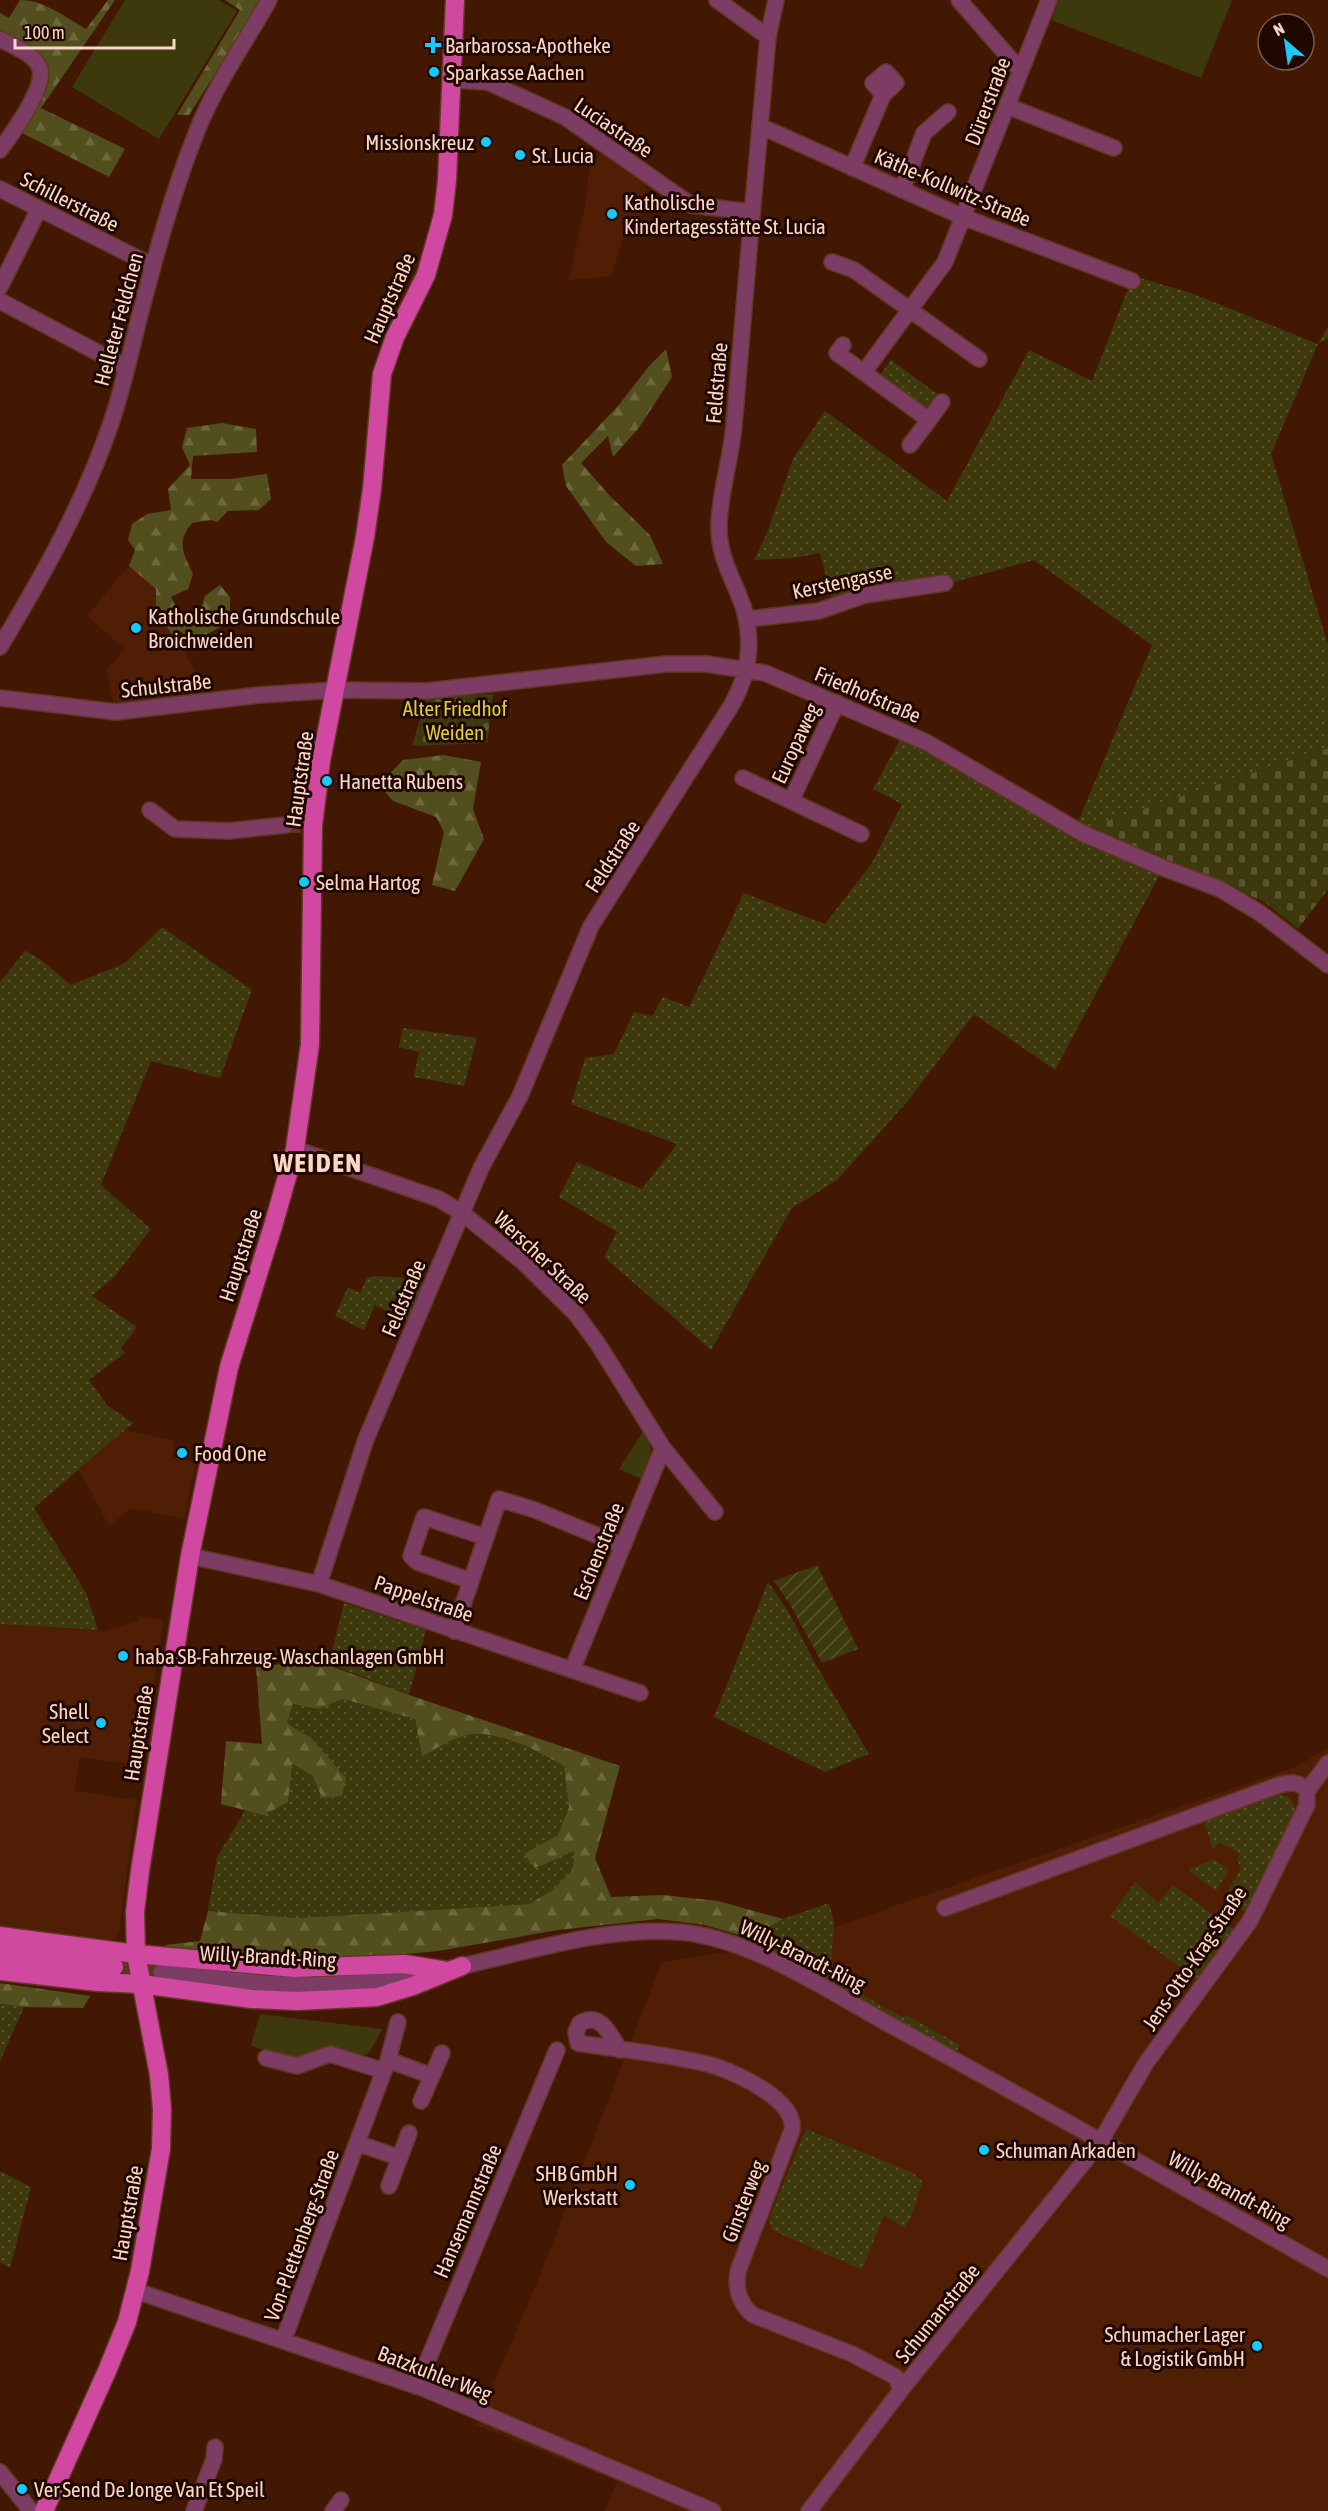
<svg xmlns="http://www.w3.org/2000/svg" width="1328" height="2511" font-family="'Asap Condensed',sans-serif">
	<defs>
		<pattern id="grass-dots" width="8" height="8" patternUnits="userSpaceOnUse" patternTransform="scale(1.5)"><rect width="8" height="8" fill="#3d390d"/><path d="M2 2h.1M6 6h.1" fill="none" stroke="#5a552f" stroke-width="1.8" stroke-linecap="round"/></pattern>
		<pattern id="forest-firs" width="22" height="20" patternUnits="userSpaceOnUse" patternTransform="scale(1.5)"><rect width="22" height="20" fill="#524e1e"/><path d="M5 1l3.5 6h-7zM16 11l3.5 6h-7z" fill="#6c673d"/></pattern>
		<pattern id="cemetery-stones" width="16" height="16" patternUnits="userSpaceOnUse" patternTransform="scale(1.5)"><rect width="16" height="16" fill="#3d390d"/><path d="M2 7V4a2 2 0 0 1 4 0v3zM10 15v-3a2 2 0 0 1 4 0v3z" fill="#5a552f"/></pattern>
		<pattern id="garden-furrows" width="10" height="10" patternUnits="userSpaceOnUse" patternTransform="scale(1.5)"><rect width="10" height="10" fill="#3d390d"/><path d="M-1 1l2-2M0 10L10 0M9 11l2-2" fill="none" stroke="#5a552f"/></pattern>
	</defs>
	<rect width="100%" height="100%" fill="#431803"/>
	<path fill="#4f1e04" d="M 602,152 L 647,184 L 637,229 L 625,228 L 612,276 L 569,280 L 586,200 L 589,171 Z
		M 152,537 L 159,607 L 209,695 L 114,706 L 107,669 L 125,649 L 87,616 Z
		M 125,1430 L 175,1441 L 172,1457 L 196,1462 L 184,1519 L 131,1508 L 109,1526 L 79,1470 Z
		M 139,1617 L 163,1620 L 142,1766 L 80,1757 L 74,1791 L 137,1800 L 119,1931 L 115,1938 L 104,1943 L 0,1931 L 0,1624 L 103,1631 L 138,1621 Z
		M 1328,1748 L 1328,2511 L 605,2511 L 617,2481 L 476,2425 L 541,2273 L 662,1962 L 788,1943 L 1298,1766 Z"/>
	<path fill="url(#grass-dots)" d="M 1133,276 L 1191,293 L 1318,344 L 1328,326 L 1328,338 L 1318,344 L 1271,454 L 1328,645 L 1328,748 L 1094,825 L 1167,861 L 1055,1070 L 974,1014 L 907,1102 L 837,1180 L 792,1208 L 711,1350 L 604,1257 L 617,1232 L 559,1197 L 577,1162 L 642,1189 L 677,1144 L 571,1104 L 585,1058 L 614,1054 L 634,1012 L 652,1016 L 663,997 L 689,1007 L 744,893 L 825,924 L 872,863 L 902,804 L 873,789 L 907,727 L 1078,822 L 1152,645 L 1034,560 L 921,591 L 872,598 L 835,611 L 820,553 L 793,558 L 754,560 L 767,533 L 793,459 L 825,411 L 947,501 L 1029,350 L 1092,381 Z
		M 891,360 L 940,396 L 930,410 L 923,411 L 878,378 Z
		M 162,927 L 252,990 L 220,1078 L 151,1061 L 101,1185 L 151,1229 L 115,1276 L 92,1296 L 137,1327 L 121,1348 L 125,1353 L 89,1380 L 108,1406 L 133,1423 L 34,1508 L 86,1593 L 98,1630 L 0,1624 L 0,982 L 25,951 L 40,959 L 71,985 L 125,963 Z
		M 403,1028 L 477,1038 L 464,1086 L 414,1077 L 419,1052 L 399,1047 Z
		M 376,1276 L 410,1278 L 423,1283 L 407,1321 L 375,1305 L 364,1330 L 335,1316 L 348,1287 L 360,1293 L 367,1278 Z
		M 768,1582 L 788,1611 L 816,1665 L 869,1754 L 825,1772 L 714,1717 Z
		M 344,1603 L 426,1630 L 409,1695 L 329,1664 Z
		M 343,1699 L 415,1719 L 422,1757 C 439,1747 461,1731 482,1734 C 511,1737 539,1752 565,1766 L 569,1807 L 558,1835 L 574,1851 L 573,1869 L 553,1890 L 529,1904 L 299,1918 L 208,1911 L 217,1857 L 246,1809 L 264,1815 L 292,1764 L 312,1775 L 322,1798 L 311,1738 L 287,1723 L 293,1704 L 318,1709 Z
		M 1279,1794 C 1291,1796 1296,1803 1294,1815 L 1245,1912 L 1225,1897 L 1241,1868 L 1237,1860 L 1240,1853 L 1219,1843 L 1213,1850 L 1204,1822 Z
		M 1214,1860 L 1229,1870 L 1216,1891 L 1189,1871 L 1190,1868 Z
		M 1135,1882 L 1158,1903 L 1173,1885 L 1234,1930 L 1197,1980 L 1110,1916 Z
		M 829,1903 L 834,1922 L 831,1967 C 848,1990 878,2003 902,2017 L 908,2016 L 960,2045 L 956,2052 L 749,1938 L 783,1919 Z
		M 0,2004 L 24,2007 L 0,2061 Z
		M 806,2129 L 913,2173 L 923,2182 L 910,2219 L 904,2228 L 884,2215 L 862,2270 L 772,2230 L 769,2219 Z
		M 0,2171 L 31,2187 L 10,2268 L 0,2262 Z"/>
	<path fill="url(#forest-firs)" d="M 20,0 C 44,0 65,17 86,29 L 108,0 L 115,0 L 41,108 L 125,149 L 109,177 L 18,131 L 49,74 L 43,59 L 0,32 L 0,13 L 9,18 Z
		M 225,0 L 262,0 L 189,115 L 177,115 L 240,10 Z
		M 666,349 L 672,377 L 638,429 L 613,457 L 608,436 L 581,463 L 610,496 L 650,535 L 663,564 L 636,566 L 606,542 L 566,486 L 562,465 L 618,406 L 649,366 Z
		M 222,423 L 256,429 L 257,452 L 193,456 L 191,479 L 230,479 L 267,474 L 271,499 L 259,510 L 228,511 L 217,522 L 211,520 L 192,523 C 176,542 183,553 193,574 L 188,589 L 171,597 L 181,615 L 201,608 L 205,596 L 220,585 L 230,597 L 230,622 L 209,633 L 200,646 L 180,631 L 172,635 L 156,608 L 156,589 L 129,566 L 135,550 L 128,540 L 132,524 L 147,514 L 171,510 L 168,489 L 190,465 L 182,447 L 187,428 Z
		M 443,755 L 481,762 L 473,809 L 484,839 L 455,891 L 432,885 L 444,832 L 436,817 L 393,801 L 379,785 L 403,760 Z
		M 301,1655 L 409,1695 L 620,1766 L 595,1858 L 611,1897 L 663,1895 L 718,1901 L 783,1919 L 749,1938 L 705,1925 L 658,1919 L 558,1930 L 438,1951 L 307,1963 L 168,1949 L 166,1945 L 200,1941 L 208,1911 L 299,1918 L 529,1904 L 553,1890 L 573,1869 L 574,1851 L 535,1868 L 524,1854 L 558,1835 L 569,1807 L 564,1766 C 541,1753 509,1736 482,1734 C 461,1732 439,1747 422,1757 L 415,1719 L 343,1699 L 318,1709 L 293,1704 L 287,1723 L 311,1738 L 346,1778 L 342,1796 L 322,1798 L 312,1775 L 292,1764 L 288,1802 L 264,1815 L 221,1804 L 226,1741 L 262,1744 L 256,1666 L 297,1663 Z
		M 0,1983 L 90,1996 L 83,2008 L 24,2007 L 0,2004 Z"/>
	<path fill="url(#cemetery-stones)" d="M 493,694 L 487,743 L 412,746 L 427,697 Z
		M 1328,748 L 1328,889 L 1298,929 L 1263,901 L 1092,832 L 1094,825 Z"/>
	<path fill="#3d390d" d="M 125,0 L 219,0 L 237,11 L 159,139 L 72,87 Z
		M 1059,0 L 1232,0 L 1201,78 L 1051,20 Z
		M 644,1430 C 656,1448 650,1460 642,1479 L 619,1469 Z
		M 260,2014 L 382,2029 L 370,2052 L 358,2059 L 299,2060 L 286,2054 L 278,2056 L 251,2045 Z"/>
	<path fill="url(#garden-furrows)" d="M 817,1565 L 858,1649 L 822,1663 L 792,1608 L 774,1581 Z"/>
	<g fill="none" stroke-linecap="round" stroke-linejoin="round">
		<path stroke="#5f3520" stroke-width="15" stroke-dasharray="15 8" stroke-linecap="butt" d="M 286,825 L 304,826"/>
		<path stroke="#5f3520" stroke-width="18" stroke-dasharray="18 9" stroke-linecap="butt" d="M 114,1967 L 161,1972"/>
		<defs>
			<path id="minor" d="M 717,0 L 768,37
				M 959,0 L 1021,71
				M 0,39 C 13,46 32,53 39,66 C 49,84 11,135 0,150
				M 450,80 L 488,82 L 565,117 L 691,205 L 751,212
				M 1007,106 L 1114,148
				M 760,126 L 963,217 L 1132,281
				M 852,168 L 883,95 L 896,83 L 886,72 L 873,83 L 883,95
				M 0,189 L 153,266
				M 902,190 L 924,133 L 948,112
				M 832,262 L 854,270 L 979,359
				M 0,287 L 39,209
				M 0,301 L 127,368
				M 843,345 L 837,353 L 929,420 L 910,445
				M 864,372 L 945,262 L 1049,0
				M 929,420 L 942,402
				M 748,619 L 819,611 L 865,595 L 945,583
				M 0,647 C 43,575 84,503 111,423 C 122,391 130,356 138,322 C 155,258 172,193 197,131 C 215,85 245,43 269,0
				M 0,698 L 116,712 L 259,695 L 336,690 L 427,691 L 666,664 L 707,664 L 765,673 L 926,742 L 1082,833 L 1161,867 L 1220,889 L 1260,913 L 1328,965
				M 743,778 L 791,801 L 837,703
				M 791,801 L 861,834
				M 150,810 L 175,829 L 228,831 L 286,825
				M 295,1149 L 439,1199 L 462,1213 L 523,1262 L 576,1314 L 598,1344 L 663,1448 L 715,1512
				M 190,1556 L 319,1584 L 640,1693
				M 471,1581 L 417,1562 L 411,1556 L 424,1517 L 485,1537
				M 319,1584 L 366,1439 L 481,1168 L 520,1096 L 591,926 L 731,706 C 752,669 755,632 738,593 C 728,570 718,550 719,524 C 720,491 731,459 734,425 C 745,296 756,166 768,37 L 776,0
				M 454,1631 L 499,1499 L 535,1510 L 623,1546
				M 572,1670 L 663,1448
				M 945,1908 L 1279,1785 C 1291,1782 1299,1781 1307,1791 L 1328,1763
				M 161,1972 C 200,1976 240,1982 280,1984 C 335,1987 390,1980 443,1970 C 520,1955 600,1926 680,1932 C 751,1938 830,1992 892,2026 C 1039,2105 1183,2187 1328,2269
				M 620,2050 C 610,2035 601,2011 580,2023 L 576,2032 L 578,2043 C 622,2050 668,2054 711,2065 C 735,2072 797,2100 792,2130 L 738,2271 C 735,2289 739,2303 753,2315 L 852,2354 L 896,2377 L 901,2390
				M 266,2058 L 297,2066 L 330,2054 L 384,2071
				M 388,2060 L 432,2076
				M 421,2101 L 442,2053
				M 357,2143 L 400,2158
				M 389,2186 L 409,2133
				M 136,2291 L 425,2389 L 713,2511
				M 283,2341 L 388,2060 L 398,2022
				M 425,2389 L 425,2367 L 557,2050
				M 0,2472 L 31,2511
				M 194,2511 L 214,2459 L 215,2447
				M 333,2511 L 341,2500
				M 809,2511 L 901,2390 L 1100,2142 L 1146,2063 L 1250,1921 L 1307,1805 L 1307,1791"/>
			<path id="major" d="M 0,1936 L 136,1954 L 294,1968 L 404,1964 L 442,1970
				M 0,1953 L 114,1967
				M 0,1971 L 98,1982 L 141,1984 L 252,1999 L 297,2001 L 377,1997 L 413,1986 L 462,1966
				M 44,2511 L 107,2371 L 127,2322 L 140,2271 L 161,2149 L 162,2109 L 159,2075 L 136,1954 L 135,1912 L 140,1871 L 190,1556 L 229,1367 L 273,1226 L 295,1149 L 310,1044 L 313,826 L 321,761 L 365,537 L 372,489 L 382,374 L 395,337 L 426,275 L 443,215 L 447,180 L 455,0"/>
		</defs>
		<use href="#minor" stroke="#603722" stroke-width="18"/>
		<use href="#major" stroke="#603722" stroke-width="21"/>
		<use href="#minor" stroke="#7d3c64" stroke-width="15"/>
		<use href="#major" stroke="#d048a0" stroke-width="18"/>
	</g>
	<g fill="#18cafc" stroke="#200801" stroke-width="2">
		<path d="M430 36h6v6h6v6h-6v6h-6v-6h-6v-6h6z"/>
		<circle cx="434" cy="72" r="6"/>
		<circle cx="486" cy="142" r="6"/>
		<circle cx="520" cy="155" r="6"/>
		<circle cx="612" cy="214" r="6"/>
		<circle cx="136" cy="628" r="6"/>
		<circle cx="327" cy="781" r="6"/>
		<circle cx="304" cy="882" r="6"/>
		<circle cx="182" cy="1453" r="6"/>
		<circle cx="123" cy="1656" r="6"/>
		<circle cx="101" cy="1723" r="6"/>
		<circle cx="984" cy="2150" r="6"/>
		<circle cx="630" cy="2185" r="6"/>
		<circle cx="1257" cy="2346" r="6"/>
		<circle cx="22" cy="2489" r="6"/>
	</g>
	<g text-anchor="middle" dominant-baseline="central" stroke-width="6" stroke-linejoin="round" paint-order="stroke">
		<g font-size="21" fill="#fbd7c7" stroke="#200801" text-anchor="start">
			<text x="445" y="45">Barbarossa-Apotheke</text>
			<text x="446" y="72">Sparkasse Aachen</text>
			<text x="474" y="142" text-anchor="end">Missionskreuz</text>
			<text x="532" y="155">St. Lucia</text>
			<text x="624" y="202">Katholische<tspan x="624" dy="24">Kindertagesstätte St. Lucia</tspan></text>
			<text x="148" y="616">Katholische Grundschule<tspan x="148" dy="24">Broichweiden</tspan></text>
			<text x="339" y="781">Hanetta Rubens</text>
			<text x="316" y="882">Selma Hartog</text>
			<text x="194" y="1453">Food One</text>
			<text x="135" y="1656">haba SB-Fahrzeug- Waschanlagen GmbH</text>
			<text x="89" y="1711" text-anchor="end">Shell<tspan x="89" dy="24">Select</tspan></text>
			<text x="996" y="2150">Schuman Arkaden</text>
			<text x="618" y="2173" text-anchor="end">SHB GmbH<tspan x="618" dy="24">Werkstatt</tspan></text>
			<text x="1245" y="2334" text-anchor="end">Schumacher Lager<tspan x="1245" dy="24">&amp; Logistik GmbH</tspan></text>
			<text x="34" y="2489">Ver Send De Jonge Van Et Speil</text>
		</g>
		<g font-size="21" fill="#fbd7c7" stroke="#200801">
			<text transform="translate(987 101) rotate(-69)">Dürerstraße</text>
			<text transform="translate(614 127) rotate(34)">Luciastraße</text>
			<text transform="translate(953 187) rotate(23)">Käthe-Kollwitz-Straße</text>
			<text transform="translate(70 201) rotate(27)">Schillerstraße</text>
			<text transform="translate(389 298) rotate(-66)">Hauptstraße</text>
			<text transform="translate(118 319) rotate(-75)">Helleter Feldchen</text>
			<text transform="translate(716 383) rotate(-85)">Feldstraße</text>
			<text transform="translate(842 581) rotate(-12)">Kerstengasse</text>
			<text transform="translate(166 685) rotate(-6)">Schulstraße</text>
			<text transform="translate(868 694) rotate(23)">Friedhofstraße</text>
			<text transform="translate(795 743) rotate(-65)">Europaweg</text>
			<text transform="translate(299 779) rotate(-82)">Hauptstraße</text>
			<text transform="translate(612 856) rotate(-57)">Feldstraße</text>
			<text transform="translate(240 1255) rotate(-72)">Hauptstraße</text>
			<text transform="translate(543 1257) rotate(43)">Werscher Straße</text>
			<text transform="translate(403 1298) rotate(-67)">Feldstraße</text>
			<text transform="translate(598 1551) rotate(-68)">Eschenstraße</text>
			<text transform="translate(424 1598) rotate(19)">Pappelstraße</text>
			<text transform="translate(138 1733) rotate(-81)">Hauptstraße</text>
			<text transform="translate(803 1955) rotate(26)">Willy-Brandt-Ring</text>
			<text transform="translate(268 1956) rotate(3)">Willy-Brandt-Ring</text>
			<text transform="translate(1194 1958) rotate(-56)">Jens-Otto-Krag-Straße</text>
			<text transform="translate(1230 2189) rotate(29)">Willy-Brandt-Ring</text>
			<text transform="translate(743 2201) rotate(-69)">Ginsterweg</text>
			<text transform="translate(467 2211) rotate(-67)">Hansemannstraße</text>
			<text transform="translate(127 2213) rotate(-80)">Hauptstraße</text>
			<text transform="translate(301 2235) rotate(-70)">Von-Plettenberg-Straße</text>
			<text transform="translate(937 2313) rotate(-51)">Schumanstraße</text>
			<text transform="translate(435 2373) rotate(21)">Batzkuhler Weg</text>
		</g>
		<g font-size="21" fill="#dace3c" stroke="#200801">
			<text x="455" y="708">Alter Friedhof<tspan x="455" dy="24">Weiden</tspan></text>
		</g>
		<g font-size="27" font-weight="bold" letter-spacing="1.5" fill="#fbd7c7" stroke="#200801">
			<text x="318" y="1162">WEIDEN</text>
		</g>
	</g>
	<g transform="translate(1286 42) rotate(331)"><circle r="28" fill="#200801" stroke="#785b50" stroke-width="1.5"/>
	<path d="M0-4.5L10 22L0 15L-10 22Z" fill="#18cafc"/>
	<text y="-9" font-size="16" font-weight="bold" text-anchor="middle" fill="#fbd7c7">N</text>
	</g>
	<path d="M15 39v9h159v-9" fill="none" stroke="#fbd7c7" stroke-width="3"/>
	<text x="24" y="39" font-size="18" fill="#fbd7c7" stroke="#200801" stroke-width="4.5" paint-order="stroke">100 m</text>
</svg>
